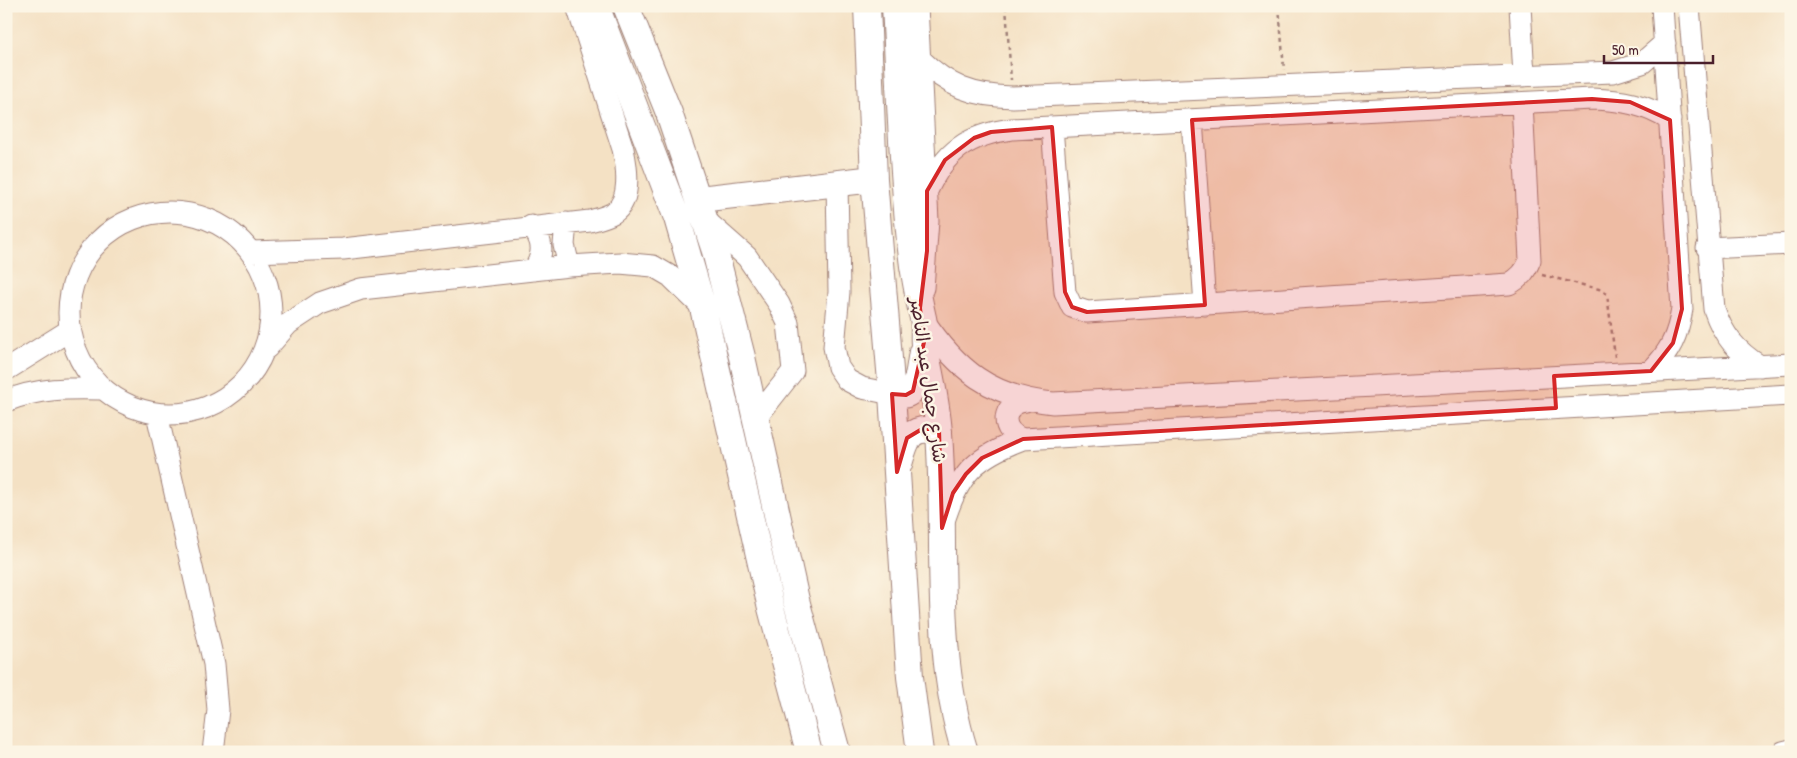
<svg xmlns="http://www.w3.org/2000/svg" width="1797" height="758" font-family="'Patrick Hand','Playpen Sans Arabic',sans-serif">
	<rect width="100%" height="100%" fill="#fcf5e5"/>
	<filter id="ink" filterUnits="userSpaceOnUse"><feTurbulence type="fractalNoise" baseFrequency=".02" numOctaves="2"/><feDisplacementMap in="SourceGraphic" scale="10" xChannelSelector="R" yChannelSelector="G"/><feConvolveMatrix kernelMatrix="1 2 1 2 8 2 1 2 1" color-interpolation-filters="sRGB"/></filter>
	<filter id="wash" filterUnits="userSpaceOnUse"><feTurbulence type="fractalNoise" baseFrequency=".0096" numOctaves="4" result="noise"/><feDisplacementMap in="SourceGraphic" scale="20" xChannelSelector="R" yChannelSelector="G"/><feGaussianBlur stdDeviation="1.12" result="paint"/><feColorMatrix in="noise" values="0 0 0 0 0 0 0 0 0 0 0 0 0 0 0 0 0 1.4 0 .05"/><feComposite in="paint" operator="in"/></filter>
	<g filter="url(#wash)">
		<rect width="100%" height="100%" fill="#f4e1c4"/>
	</g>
	<g filter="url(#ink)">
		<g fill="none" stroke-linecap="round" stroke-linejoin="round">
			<defs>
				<path id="minor" d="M 917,6 L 928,221 L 923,288
					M 1520,6 L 1524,76
					M 1689,6 L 1714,309 C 1723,335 1736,351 1760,366
					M 920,59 C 949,87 972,96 1013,97 L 1613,72 L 1642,63 L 1665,43
					M 1192,120 L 1205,305
					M 1052,127 L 1065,292 L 1072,307 L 1087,312 L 1509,284 C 1520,278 1525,272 1530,260 L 1522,103
					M 837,183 L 839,292 L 834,347 L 838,367 L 847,380 L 862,388 L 892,394
					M 927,191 C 945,151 968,135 1012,129 L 1592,99 C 1622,100 1644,104 1670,120
					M69 313a101 101 0 1 1 202 0a101 101 0 1 1-202 0Z
					M 705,220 L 747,257 L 779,304 L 788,323 L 793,371 L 756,418
					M 566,223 L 564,245 L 569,266
					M 531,226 C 544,241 544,254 534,270
					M 1707,248 L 1791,244
					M 251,252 L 343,249 L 590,221 C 597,219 606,217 613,213 C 632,201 627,167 623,149 L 577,6
					M 923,319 C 957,370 991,397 1053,403 L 1791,364
					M 267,348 L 288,324 L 320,303 L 361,289 L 569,266 L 620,263 L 653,266 L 670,276 L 703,308
					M 6,370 L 70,330
					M 1651,371 C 1670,352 1678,335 1682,309 L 1662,6
					M 6,401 C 38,388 68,388 103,389
					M 157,414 L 214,664 L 218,710 L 213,752
					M 1023,439 C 999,432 1001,403 1026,401
					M 945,518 C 960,472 977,456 1023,439 L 1791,395
					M 1783,752 L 1791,750"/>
				<path id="major" d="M 596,6 L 677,218 L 703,308 L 771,608 L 809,752
					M 626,6 L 669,113 L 715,251 L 742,357 L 796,600 L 837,752
					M 867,6 L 874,179 L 892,394 L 910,677 L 920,752
					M 895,6 C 900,93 902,180 913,266 C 916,283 919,301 923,318 C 925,326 923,336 924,344 C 930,374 937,403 939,433 C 947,540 932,648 965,752
					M 699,199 L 874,179
					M 892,394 C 920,401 918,372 922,352
					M 899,464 C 906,439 909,425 939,431"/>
			</defs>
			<use href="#minor" stroke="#9f8078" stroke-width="23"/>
			<use href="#major" stroke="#9f8078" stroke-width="28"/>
			<path stroke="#9f8078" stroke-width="2.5" stroke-dasharray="4 4" stroke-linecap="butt" d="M 1006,6 L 1011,80
				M 1279,6 L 1284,70
				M 1542,275 L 1599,289 L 1607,294 L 1615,357"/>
			<use href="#minor" stroke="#fff" stroke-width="21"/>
			<use href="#major" stroke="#fff" stroke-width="26"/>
		</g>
	</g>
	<path fill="#d62828" fill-opacity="0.2" stroke="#d62828" stroke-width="4" stroke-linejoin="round" d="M 1592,99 L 1630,102 L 1670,120 L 1682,309 L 1673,343 L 1651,371 L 1554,376 L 1556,408 L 1023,439 L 982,458 L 966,474 L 953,493 L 942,528 L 939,429 L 922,429 L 907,438 L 897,472 L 892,394 L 906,395 L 913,391 L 924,342 L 920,308 L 927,251 L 927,191 L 945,160 L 974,138 L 991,132 L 1052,127 L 1065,292 L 1072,307 L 1087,312 L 1205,305 L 1192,120 Z"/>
	<g text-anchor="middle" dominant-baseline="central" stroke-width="5" stroke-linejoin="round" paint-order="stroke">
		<g font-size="19" fill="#4a1f2b" stroke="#fcf5e5">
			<text transform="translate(929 380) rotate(82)">شارع جمال عبد الناصر</text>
		</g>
	</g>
	<rect width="1797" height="758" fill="none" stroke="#fcf5e5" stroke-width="25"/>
	<path d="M1604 55v8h109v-8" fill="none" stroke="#4a1f2b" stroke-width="2.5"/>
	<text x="1612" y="55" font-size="15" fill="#4a1f2b" stroke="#fcf5e5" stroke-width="4" paint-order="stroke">50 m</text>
</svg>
